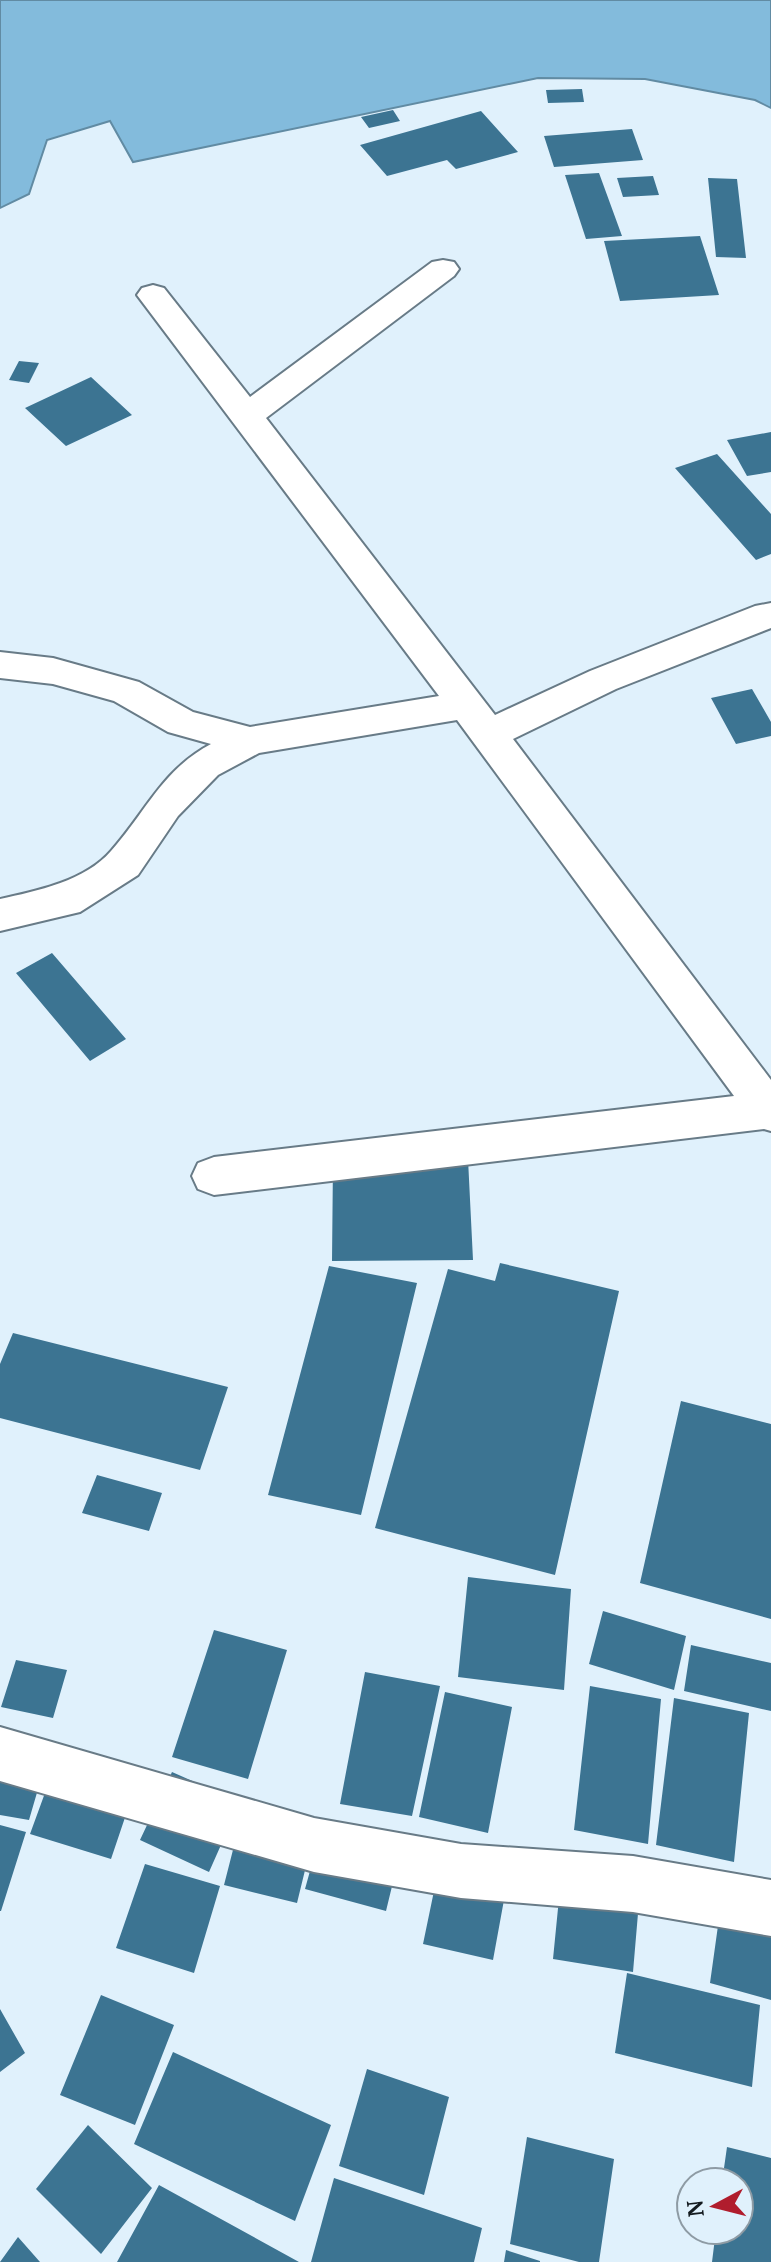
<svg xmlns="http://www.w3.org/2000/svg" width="771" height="2262" font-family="'PT Serif',serif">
	<rect width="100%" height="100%" fill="#e0f1fc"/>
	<path fill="#83bbdc" stroke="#618ba3" stroke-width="2" d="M 0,0 L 771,0 L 771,108 L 755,100 L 645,79 L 538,78 L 133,162 L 110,121 L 47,140 L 29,194 L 0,208 Z"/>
	<path fill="#3c7492" d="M 582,89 L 584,102 L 548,103 L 546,90 Z
		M 393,110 L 400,121 L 369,128 L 361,117 Z
		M 481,111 L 518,152 L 456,169 L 447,160 L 387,176 L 360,145 Z
		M 632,129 L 643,160 L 554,167 L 544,136 Z
		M 599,173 L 622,236 L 586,239 L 565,175 Z
		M 653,176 L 659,195 L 623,197 L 617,178 Z
		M 708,178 L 737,179 L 746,258 L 716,257 Z
		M 700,236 L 719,295 L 620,301 L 604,241 Z
		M 19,361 L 39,363 L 29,383 L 9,380 Z
		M 91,377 L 132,415 L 66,446 L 25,408 Z
		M 771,432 L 771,472 L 747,476 L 727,440 Z
		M 717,454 L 771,514 L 771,554 L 756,560 L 675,468 Z
		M 752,689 L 771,722 L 771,736 L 736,744 L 711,698 Z
		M 52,953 L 126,1039 L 90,1061 L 16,973 Z
		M 468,1159 L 473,1260 L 332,1261 L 333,1161 Z
		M 500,1263 L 619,1291 L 555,1575 L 375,1528 L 448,1269 L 495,1281 Z
		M 329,1266 L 417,1283 L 361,1515 L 268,1495 Z
		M 13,1333 L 228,1387 L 200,1470 L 0,1418 L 0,1364 Z
		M 681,1401 L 771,1424 L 771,1619 L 640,1583 Z
		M 97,1475 L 162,1493 L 149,1531 L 82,1513 Z
		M 468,1577 L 571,1589 L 564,1690 L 458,1677 Z
		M 603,1611 L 686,1636 L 674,1690 L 589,1664 Z
		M 214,1630 L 287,1650 L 248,1779 L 172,1757 Z
		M 691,1645 L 771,1663 L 771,1711 L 684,1691 Z
		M 16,1660 L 67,1670 L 53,1718 L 1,1707 Z
		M 365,1672 L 440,1686 L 412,1816 L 340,1804 Z
		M 590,1686 L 661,1699 L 648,1844 L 574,1830 Z
		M 445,1692 L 512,1707 L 488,1833 L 419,1817 Z
		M 674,1698 L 749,1713 L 734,1862 L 656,1845 Z
		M 0,1741 L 50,1748 L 29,1820 L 0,1815 Z
		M 61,1749 L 140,1773 L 111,1859 L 30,1834 Z
		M 172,1772 L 240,1802 L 209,1872 L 140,1840 Z
		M 245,1803 L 317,1821 L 297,1903 L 224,1885 Z
		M 323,1824 L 402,1845 L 386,1911 L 305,1889 Z
		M 0,1825 L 26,1832 L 1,1911 L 0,1911 Z
		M 440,1862 L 508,1878 L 493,1960 L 423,1944 Z
		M 145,1864 L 220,1886 L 194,1973 L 116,1948 Z
		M 561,1878 L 640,1890 L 633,1972 L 553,1959 Z
		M 722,1897 L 771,1910 L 771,2000 L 710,1983 Z
		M 627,1973 L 760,2005 L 752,2087 L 615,2053 Z
		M 101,1995 L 174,2025 L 135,2125 L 60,2095 Z
		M 0,2009 L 25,2053 L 0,2072 Z
		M 173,2052 L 331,2125 L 295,2221 L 134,2144 Z
		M 367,2069 L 449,2097 L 424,2195 L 339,2166 Z
		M 88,2125 L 152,2188 L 101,2254 L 36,2189 Z
		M 527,2137 L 614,2159 L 599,2262 L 579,2262 L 510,2244 Z
		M 727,2147 L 771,2158 L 771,2262 L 712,2262 L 716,2230 L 739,2230 L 739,2182 L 722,2182 Z
		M 334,2178 L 482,2228 L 474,2262 L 311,2262 Z
		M 159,2185 L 299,2262 L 117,2262 Z
		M 18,2237 L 40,2262 L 0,2262 Z
		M 506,2250 L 540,2261 L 540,2262 L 504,2262 Z"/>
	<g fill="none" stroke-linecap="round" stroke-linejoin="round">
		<defs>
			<path id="minor" d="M 443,260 L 454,262 L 459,269 L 454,276 L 266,418 L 495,715 L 590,671 L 755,606 L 771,603 L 771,628 L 616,689 L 513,739 L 771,1080 L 771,1131 L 764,1129 L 214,1195 L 198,1189 L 192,1176 L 198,1163 L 214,1157 L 734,1096 L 457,720 L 259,753 L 218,775 L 178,816 L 138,875 L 80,912 L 0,931 L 0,899 C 37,891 85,881 111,851 C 146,812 162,770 211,744 L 168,732 L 114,701 L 53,684 L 0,678 L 0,652 L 53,658 L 139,682 L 193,712 L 250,727 L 439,696 L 137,295 L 142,288 L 153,285 L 164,288 L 250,397 L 432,262 Z
				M 0,1727 L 314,1818 L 461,1844 L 633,1856 L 771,1880 L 771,1936 L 633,1912 L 461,1898 L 314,1872 L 0,1781 Z"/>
		</defs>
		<use href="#minor" stroke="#687b87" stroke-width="4"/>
		<use href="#minor" fill="#fff" fill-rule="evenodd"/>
	</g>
	<g transform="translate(715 2206) rotate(263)"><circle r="38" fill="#e0f1fc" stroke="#8e9ba4" stroke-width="2"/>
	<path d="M0-6L14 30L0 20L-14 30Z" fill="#b01d2d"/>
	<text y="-12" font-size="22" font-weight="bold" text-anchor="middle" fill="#131a1f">N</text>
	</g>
</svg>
